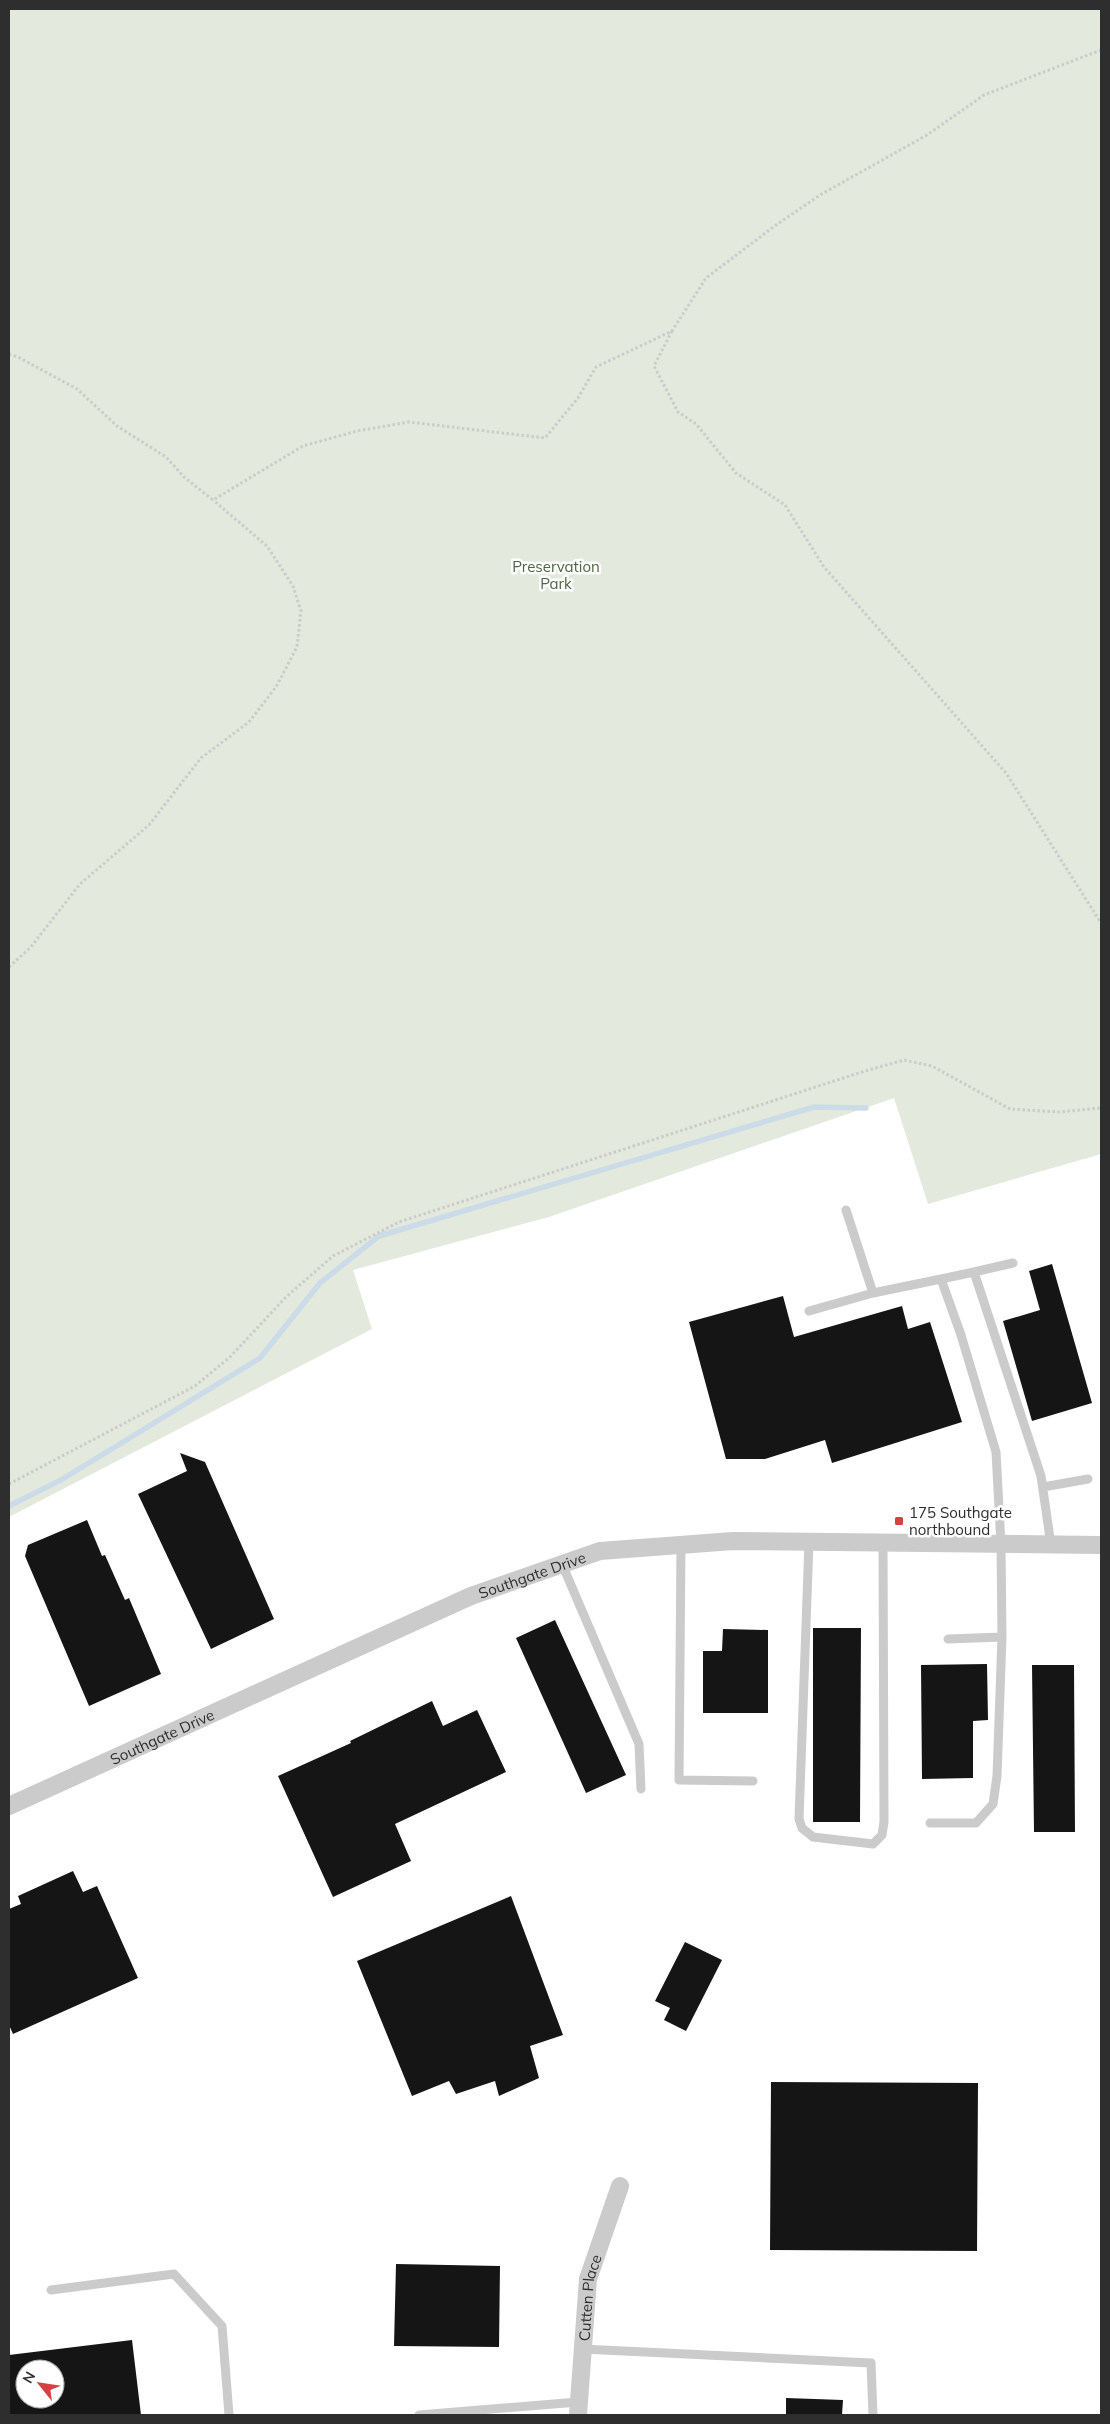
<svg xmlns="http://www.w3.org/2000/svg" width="1110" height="2424" font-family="Mulish,sans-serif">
	<rect width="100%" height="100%" fill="#fff"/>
	<path fill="#e3eadd" d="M 9,9 L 1101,9 L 1101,1154 L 928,1204 L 894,1098 L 549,1217 L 353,1270 L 372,1329 L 9,1517 Z"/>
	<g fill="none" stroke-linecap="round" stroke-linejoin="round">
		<path stroke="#cbdbe8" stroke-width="5.5" d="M 9,1506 L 61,1480 L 260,1358 L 320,1283 L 379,1236 L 814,1107 L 866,1108"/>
	</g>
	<path fill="#151515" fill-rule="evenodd" d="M 1052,1264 L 1092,1403 L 1032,1421 L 1003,1321 L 1040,1310 L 1029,1271 Z
		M 783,1296 L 794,1337 L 902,1306 L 908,1329 L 930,1322 L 962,1422 L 832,1463 L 825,1440 L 765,1459 L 726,1459 L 689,1322 Z
		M 180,1453 L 205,1462 L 274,1619 L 211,1649 L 138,1494 L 187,1471 Z
		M 87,1520 L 102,1556 L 105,1555 L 125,1600 L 129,1598 L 161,1674 L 89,1706 L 25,1556 L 28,1545 Z
		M 555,1620 L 626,1775 L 586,1793 L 516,1638 Z
		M 813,1628 L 861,1628 L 860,1822 L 813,1822 Z
		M 723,1629 L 768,1630 L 768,1713 L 703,1713 L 703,1651 L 722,1651 Z
		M 987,1664 L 988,1720 L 973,1721 L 973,1778 L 922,1779 L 921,1665 Z
		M 1032,1665 L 1074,1665 L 1075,1832 L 1034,1832 Z
		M 432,1701 L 443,1726 L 477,1710 L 506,1772 L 395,1824 L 411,1861 L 333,1897 L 278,1776 L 351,1743 L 350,1741 Z
		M 73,1871 L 83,1892 L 97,1886 L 138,1978 L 13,2034 L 9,2025 L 9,1909 L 21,1904 L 18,1896 Z
		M 511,1896 L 563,2035 L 530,2046 L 539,2078 L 499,2096 L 495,2081 L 456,2094 L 449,2081 L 412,2096 L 357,1961 Z
		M 685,1942 L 722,1960 L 686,2031 L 664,2020 L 670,2008 L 655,2001 Z
		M 771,2082 L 978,2083 L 977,2251 L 770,2250 Z
		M 396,2264 L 500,2266 L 499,2347 L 394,2346 Z
		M 132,2340 L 141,2415 L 9,2415 L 9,2355 ZM 25,2369 L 55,2369 L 55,2399 L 25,2399 Z
		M 786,2398 L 843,2400 L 842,2415 L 786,2415 Z"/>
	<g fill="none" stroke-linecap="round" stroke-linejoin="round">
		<path stroke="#cbcbcb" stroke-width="3" stroke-dasharray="2.5 2.5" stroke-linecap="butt" d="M 672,331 L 654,366 L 678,412 L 696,424 L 736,473 L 785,505 L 824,567 L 1006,773 L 1101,923
			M 9,354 L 18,357 L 77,389 L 117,426 L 166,457 L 184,477 L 213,500 L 303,446 L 357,431 L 409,422 L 545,438 L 578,398 L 596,367 L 672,331 L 706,278 L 776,225 L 820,195 L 927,135 L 984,95 L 1101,50
			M 9,967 L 30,948 L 80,884 L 149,825 L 201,758 L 249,722 L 276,687 L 297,647 L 301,611 L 293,586 L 267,546 L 213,500
			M 9,1484 L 195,1386 L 230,1357 L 286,1297 L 333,1256 L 399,1222 L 865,1071 L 904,1060 L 932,1066 L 1010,1109 L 1059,1112 L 1101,1108"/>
		<path stroke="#cbcbcb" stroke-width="9" d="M 846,1210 L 873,1293
			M 974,1272 L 1013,1263
			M 941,1279 L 974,1272 L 1041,1476 L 1051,1545
			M 809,1311 L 873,1293 L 941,1279 L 961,1335 L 996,1452 L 1001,1545 L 1002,1637 L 997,1776 L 993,1804 L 976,1823 L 930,1823
			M 1043,1487 L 1088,1479
			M 809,1542 L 799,1819 L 802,1828 L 813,1837 L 873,1844 L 882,1835 L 884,1822 L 883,1542
			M 681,1545 L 679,1780 L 753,1781
			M 562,1564 L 639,1744 L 641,1789
			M 948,1639 L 1002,1637
			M 51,2290 L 174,2274 L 222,2326 L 229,2415
			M 582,2349 L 871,2363 L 873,2415
			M 419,2415 L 578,2402"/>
		<g stroke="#cbcbcb" stroke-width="18">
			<path id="s1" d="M 9,1806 L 471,1596 L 600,1551 L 733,1541 L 1101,1545"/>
			<path id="s2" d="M 578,2415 L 588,2279 L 620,2186"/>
		</g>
	</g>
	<rect fill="#d44143" stroke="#fff" stroke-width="2" x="894" y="1516" width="10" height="10" rx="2.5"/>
	<g text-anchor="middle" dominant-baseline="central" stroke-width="5" stroke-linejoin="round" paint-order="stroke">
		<g font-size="15" fill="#4f6540" stroke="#fff">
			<text x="556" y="566">Preservation<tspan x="556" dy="17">Park</tspan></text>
		</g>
		<g font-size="15" fill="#2e2e2e" stroke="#fff" text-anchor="start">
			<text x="909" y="1512">175 Southgate<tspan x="909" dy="17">northbound</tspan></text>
		</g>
		<g font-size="15" fill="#2e2e2e" stroke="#fff">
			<text stroke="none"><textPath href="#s1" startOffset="572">Southgate Drive</textPath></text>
			<text stroke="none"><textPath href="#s1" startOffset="168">Southgate Drive</textPath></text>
			<text stroke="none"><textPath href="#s2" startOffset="118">Cutten Place</textPath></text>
		</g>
	</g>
	<rect width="1110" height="2424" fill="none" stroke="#2e2e2e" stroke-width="20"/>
	<g transform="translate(40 2384) rotate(300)"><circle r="24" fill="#ffffff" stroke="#ababab"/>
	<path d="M0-4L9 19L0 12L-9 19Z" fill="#d44143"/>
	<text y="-8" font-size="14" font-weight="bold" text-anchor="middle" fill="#2e2e2e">N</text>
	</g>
</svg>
